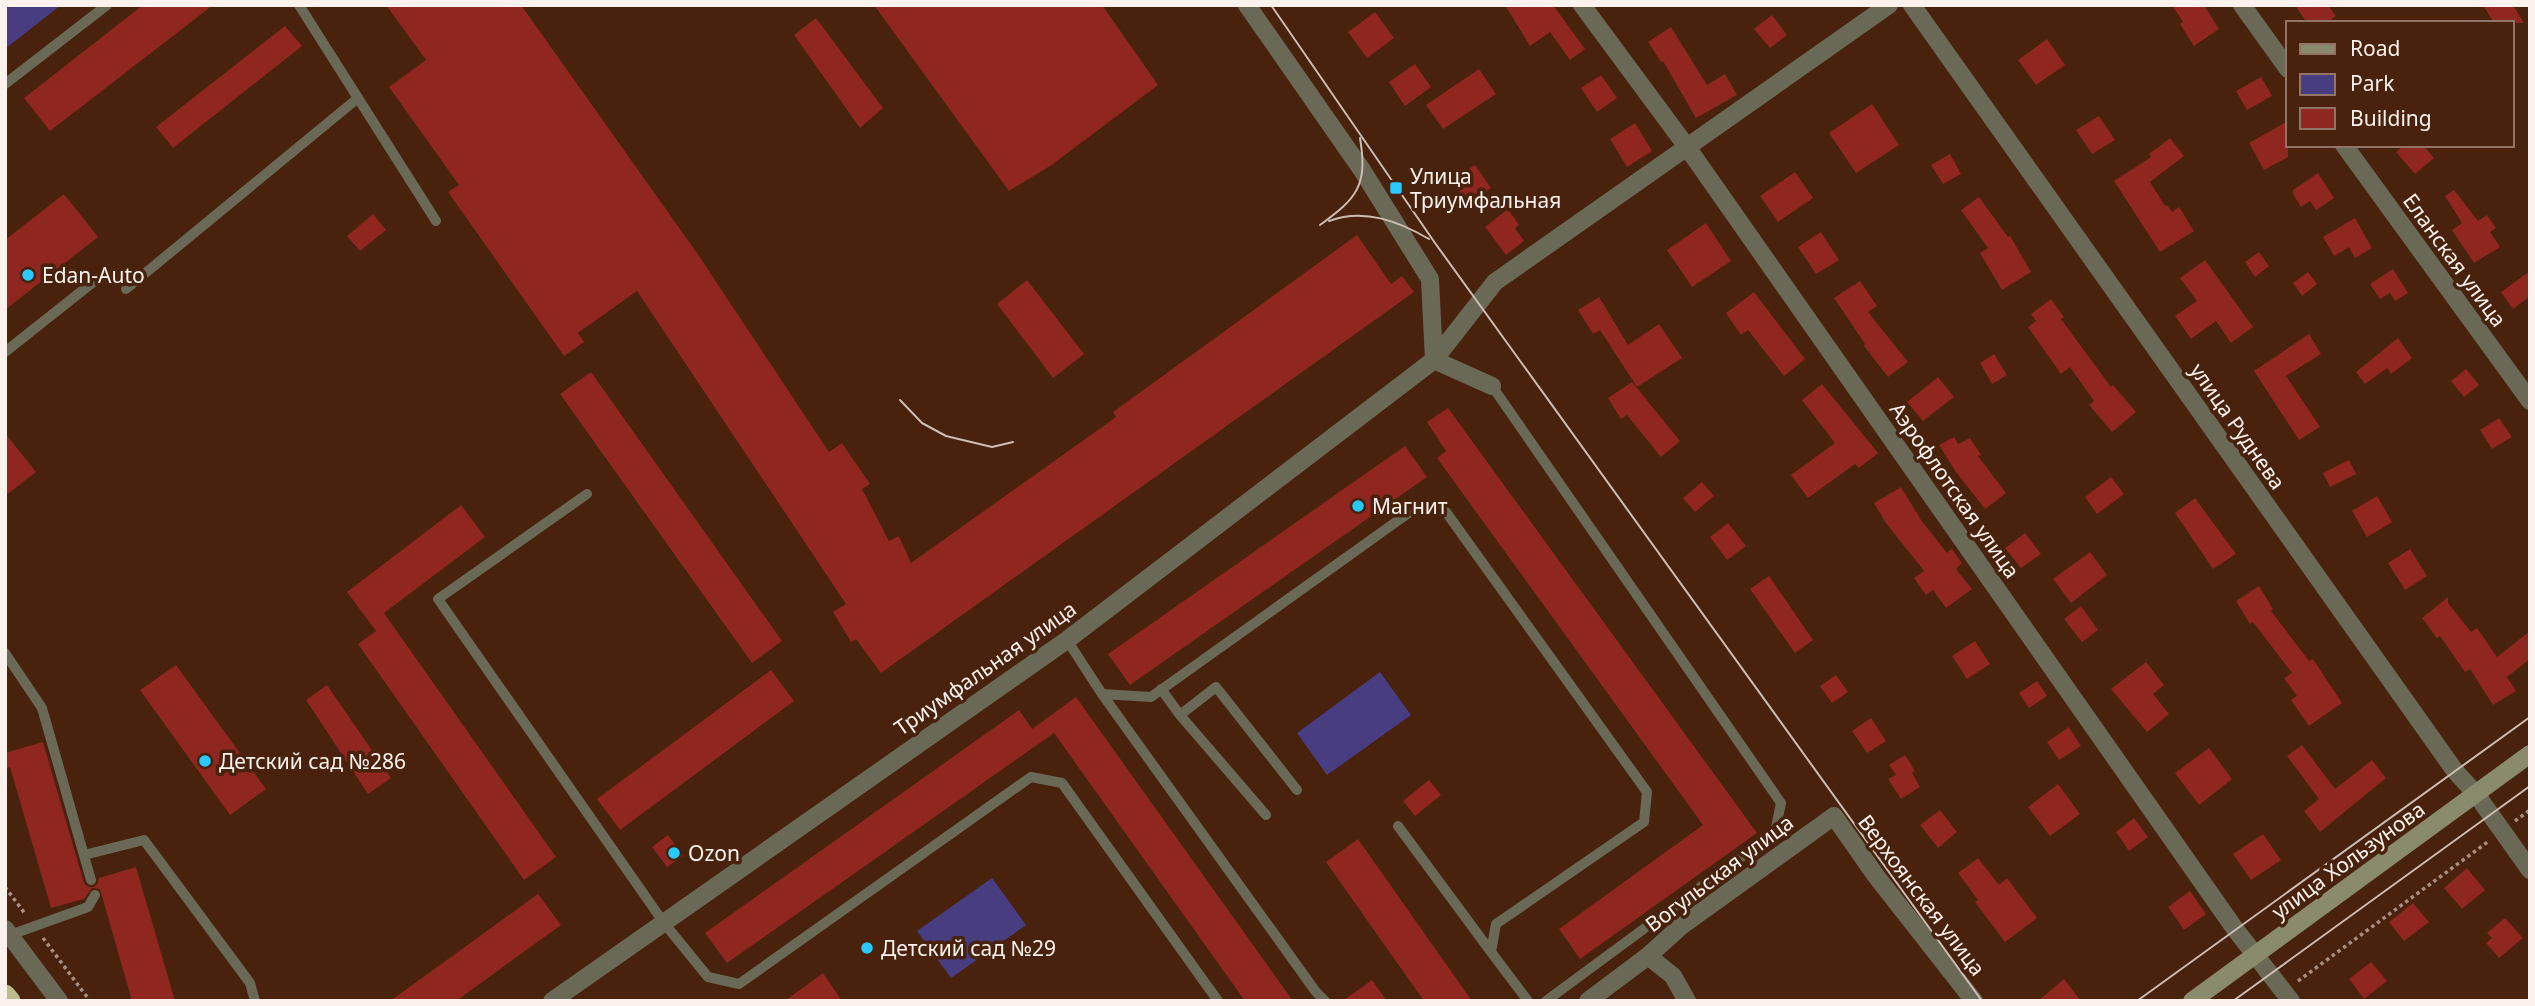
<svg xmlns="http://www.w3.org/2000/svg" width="2535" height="1006" font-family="'Noto Sans',sans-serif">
	<rect width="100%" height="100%" fill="#48220d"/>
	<path fill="#483d81" d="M 5,5 L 61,5 L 5,49 Z
		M 1380,672 L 1411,715 L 1327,775 L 1297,733 Z
		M 992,878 L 1026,925 L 951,978 L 917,931 Z"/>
	<path fill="#8f2620" d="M 143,5 L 213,5 L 50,131 L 24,98 Z
		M 386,5 L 521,5 L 697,253 L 829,452 L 842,443 L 870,484 L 862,489 L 889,541 L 899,536 L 911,563 L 1116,417 L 1113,412 L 1357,235 L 1391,284 L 1402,276 L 1414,292 L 881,673 L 856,639 L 851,642 L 833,612 L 846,604 L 637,291 L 578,333 L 584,342 L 564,356 L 448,192 L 459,185 L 389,87 L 426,60 Z
		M 874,5 L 1102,5 L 1158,85 L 1050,166 L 1009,191 Z
		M 1505,5 L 1553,5 L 1585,49 L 1570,60 L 1550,32 L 1530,46 Z
		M 2172,5 L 2204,5 L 2219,29 L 2194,46 L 2180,24 L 2183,22 Z
		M 2295,5 L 2328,5 L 2336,16 L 2326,23 L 2307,23 Z
		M 2483,5 L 2513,5 L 2524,23 L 2494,23 Z
		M 1375,12 L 1394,38 L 1367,58 L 1348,32 Z
		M 1772,15 L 1787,35 L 1770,48 L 1754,29 Z
		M 816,18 L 883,108 L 860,128 L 794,35 Z
		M 285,26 L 302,46 L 173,148 L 156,127 Z
		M 1671,27 L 1707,85 L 1725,74 L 1737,95 L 1696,118 L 1663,61 L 1661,62 L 1648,42 Z
		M 2047,39 L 2065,65 L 2036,85 L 2018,60 Z
		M 1415,64 L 1431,87 L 1405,106 L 1389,82 Z
		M 1479,69 L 1496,94 L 1443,129 L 1426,105 Z
		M 1601,75 L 1617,98 L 1597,112 L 1581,88 Z
		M 2261,77 L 2272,96 L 2247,110 L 2236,91 Z
		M 1872,104 L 1899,145 L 1856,173 L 1829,133 Z
		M 2099,116 L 2115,140 L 2092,154 L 2076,130 Z
		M 2288,121 L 2288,157 L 2264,170 L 2249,143 Z
		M 1635,123 L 1652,151 L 1627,167 L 1610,139 Z
		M 2170,138 L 2184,156 L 2150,182 L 2165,206 L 2167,205 L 2172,212 L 2179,207 L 2194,231 L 2160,252 L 2114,181 L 2151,157 L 2149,154 Z
		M 2404,145 L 2423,145 L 2434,158 L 2415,174 L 2396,152 Z
		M 1950,154 L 1961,174 L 1943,184 L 1931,165 Z
		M 1475,165 L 1491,188 L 1468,203 L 1452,180 Z
		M 1795,172 L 1813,198 L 1778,222 L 1760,196 Z
		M 2318,173 L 2334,198 L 2316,210 L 2310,201 L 2301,207 L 2293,194 L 2293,190 Z
		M 2454,190 L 2478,221 L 2487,215 L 2496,228 L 2490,232 L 2500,247 L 2474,263 L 2452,230 L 2462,223 L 2445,196 Z
		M 64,194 L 98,237 L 5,310 L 5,240 Z
		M 1979,197 L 2008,237 L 2010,236 L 2031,272 L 2002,290 L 1980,253 L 1988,248 L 1961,210 Z
		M 1508,209 L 1519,225 L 1515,228 L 1524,241 L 1506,255 L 1485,227 Z
		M 373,214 L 386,230 L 360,251 L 347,236 Z
		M 2355,218 L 2372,248 L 2355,258 L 2349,247 L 2334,256 L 2323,237 Z
		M 1706,223 L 1731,261 L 1692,287 L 1667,250 Z
		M 1821,232 L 1839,260 L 1816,274 L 1798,247 Z
		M 2259,252 L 2269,266 L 2255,277 L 2245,262 Z
		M 2205,260 L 2253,327 L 2231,343 L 2216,321 L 2191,339 L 2175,316 L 2197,301 L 2180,278 Z
		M 2393,269 L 2408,293 L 2395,301 L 2390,293 L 2380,299 L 2370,284 Z
		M 2530,271 L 2530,296 L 2513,309 L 2501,292 Z
		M 2308,272 L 2317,284 L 2302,296 L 2293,283 Z
		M 1027,280 L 1084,354 L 1053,378 L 997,304 Z
		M 1860,281 L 1877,306 L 1868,312 L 1908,362 L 1888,377 L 1864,346 L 1865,344 L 1834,298 Z
		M 1754,292 L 1805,359 L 1784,376 L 1748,330 L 1741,335 L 1726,313 Z
		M 1599,297 L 1628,345 L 1659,324 L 1682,358 L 1637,387 L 1600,330 L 1593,334 L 1578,310 Z
		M 2051,299 L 2064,317 L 2061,319 L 2111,387 L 2113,385 L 2136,412 L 2112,432 L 2089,405 L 2094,401 L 2070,367 L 2061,374 L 2028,327 L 2036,321 L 2031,314 Z
		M 2309,334 L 2321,354 L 2286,376 L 2320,427 L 2299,440 L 2254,371 Z
		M 2398,338 L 2412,358 L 2391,374 L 2387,368 L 2365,384 L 2356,372 Z
		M 1994,354 L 2007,375 L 1992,384 L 1980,363 Z
		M 2466,369 L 2479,385 L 2464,397 L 2451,381 Z
		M 591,372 L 782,641 L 752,663 L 560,394 Z
		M 1938,377 L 1954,397 L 1923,421 L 1907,402 Z
		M 1632,382 L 1680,441 L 1661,457 L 1627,415 L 1621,419 L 1608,398 Z
		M 1822,384 L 1878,453 L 1859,468 L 1855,464 L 1808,498 L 1791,475 L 1835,443 L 1802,400 Z
		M 1448,408 L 1757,833 L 1580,959 L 1559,929 L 1703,825 L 1437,458 L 1446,451 L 1427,422 Z
		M 2499,418 L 2512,437 L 2492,449 L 2480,430 Z
		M 5,433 L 36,472 L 5,496 Z
		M 1954,437 L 1958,444 L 1970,438 L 1981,455 L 1978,456 L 2006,493 L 1985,509 L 1956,472 L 1939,445 Z
		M 1405,446 L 1427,477 L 1130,685 L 1108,654 Z
		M 2349,460 L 2356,474 L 2330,487 L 2323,473 Z
		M 2111,477 L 2124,494 L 2097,514 L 2085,497 Z
		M 1702,482 L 1714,496 L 1695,512 L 1683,498 Z
		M 1901,487 L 1921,520 L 1947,553 L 1952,549 L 1962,563 L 1956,569 L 1972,589 L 1946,608 L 1933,590 L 1926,595 L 1914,578 L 1924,571 L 1886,523 L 1874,503 Z
		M 2377,496 L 2392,522 L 2367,537 L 2352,511 Z
		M 2195,498 L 2236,554 L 2213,569 L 2175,513 Z
		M 461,505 L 485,537 L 384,613 L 556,857 L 524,880 L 358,644 L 376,631 L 347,592 Z
		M 1728,523 L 1746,546 L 1727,560 L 1710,537 Z
		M 2025,533 L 2041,554 L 2021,568 L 2005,548 Z
		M 2410,549 L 2427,576 L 2405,590 L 2388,563 Z
		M 2090,552 L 2107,575 L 2071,603 L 2053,579 Z
		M 1769,576 L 1813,640 L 1795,653 L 1750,589 Z
		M 2259,586 L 2273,609 L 2271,611 L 2309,661 L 2313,659 L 2342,703 L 2309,726 L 2291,700 L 2297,696 L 2284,678 L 2292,673 L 2253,622 L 2250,624 L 2236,601 Z
		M 2448,597 L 2448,603 L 2471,632 L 2477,628 L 2497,657 L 2530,631 L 2530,659 L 2507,677 L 2516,691 L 2493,705 L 2470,669 L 2465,672 L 2440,636 L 2437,638 L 2422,618 Z
		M 2081,606 L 2098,630 L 2082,642 L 2064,619 Z
		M 1975,641 L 1990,664 L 1967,679 L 1952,656 Z
		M 2146,662 L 2164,685 L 2153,694 L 2169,714 L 2147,732 L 2111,689 Z
		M 176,665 L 266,789 L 230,815 L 140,690 Z
		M 771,670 L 794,701 L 620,830 L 597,799 Z
		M 1836,675 L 1848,692 L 1832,703 L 1820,686 Z
		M 2037,681 L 2047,696 L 2029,708 L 2019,693 Z
		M 327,685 L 391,778 L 368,794 L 306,700 Z
		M 1076,697 L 1293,1001 L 1245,1001 L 1054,733 L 727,963 L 705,933 L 1019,710 L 1032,729 Z
		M 1871,718 L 1886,741 L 1867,753 L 1852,731 Z
		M 2069,727 L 2081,746 L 2059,760 L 2047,742 Z
		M 43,742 L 84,883 L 88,887 L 94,887 L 98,883 L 99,878 L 136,867 L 175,1001 L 132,1001 L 100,889 L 92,888 L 84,899 L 51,908 L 10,767 L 5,769 L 5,753 Z
		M 2302,745 L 2335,789 L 2372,760 L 2386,778 L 2320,832 L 2304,811 L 2319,799 L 2287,756 Z
		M 2209,748 L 2232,779 L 2199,805 L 2175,773 Z
		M 1905,755 L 1915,771 L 1912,773 L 1920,787 L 1901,799 L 1888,779 L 1896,775 L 1889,765 Z
		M 1429,780 L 1441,795 L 1415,816 L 1403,801 Z
		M 2058,784 L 2080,814 L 2050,836 L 2028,807 Z
		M 1940,810 L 1957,832 L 1938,848 L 1920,825 Z
		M 2134,818 L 2148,837 L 2129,851 L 2116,832 Z
		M 2263,834 L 2281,860 L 2251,880 L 2233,854 Z
		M 668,835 L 683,856 L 667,867 L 652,847 Z
		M 1358,839 L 1472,1001 L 1424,1001 L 1326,862 Z
		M 1978,858 L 1999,885 L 2007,878 L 2037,918 L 2005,942 L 1975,902 L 1978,900 L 1958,873 Z
		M 2467,868 L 2485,890 L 2462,909 L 2444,888 Z
		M 2190,891 L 2206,914 L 2184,930 L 2168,907 Z
		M 538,894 L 561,925 L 456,1001 L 390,1001 Z
		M 2413,903 L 2429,922 L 2404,941 L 2389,922 Z
		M 2505,918 L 2523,938 L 2499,958 L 2486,943 L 2492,938 L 2487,933 Z
		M 2371,962 L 2387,981 L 2364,999 L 2349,979 Z
		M 823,973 L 842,1001 L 785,1001 Z
		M 2064,979 L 2081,1001 L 2038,1001 Z
		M 1372,980 L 1387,1001 L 1343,1001 Z"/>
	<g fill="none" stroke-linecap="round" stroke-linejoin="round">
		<path stroke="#a68f82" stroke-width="3.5" stroke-dasharray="3.5 3.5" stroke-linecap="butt" d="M 2515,821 L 2530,810
			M 5,887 L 26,915
			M 43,938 L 90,1001
			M 2298,981 L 2489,841"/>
		<path stroke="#696956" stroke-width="10" d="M 299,5 L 436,221
			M 5,84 L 107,5
			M 126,289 L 358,98
			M 5,352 L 97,279
			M 1492,386 L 1781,803 L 1775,832 L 1546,1001
			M 587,494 L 438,599 L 664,923 L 708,977 L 739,984 L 1031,777 L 1062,783 L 1218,1001
			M 1067,640 L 1102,694 L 1316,992 L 1325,1001
			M 5,653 L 42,708 L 91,880
			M 1161,689 L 1180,715 L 1216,687 L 1297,790
			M 1102,694 L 1151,697 L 1417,507 L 1446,512 L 1647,792 L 1644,822 L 1496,924 L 1491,952 L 1528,1001
			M 1180,715 L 1266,815
			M 1398,826 L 1491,952
			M 84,855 L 144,840 L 250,983 L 255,1001
			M 10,935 L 88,907 L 95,895"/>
		<path stroke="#696956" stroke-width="18" d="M 1247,5 L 1362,170 L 1430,279 L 1434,360 L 1492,386
			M 1582,5 L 1687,147 L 2235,929 L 2291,1001
			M 1912,5 L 2455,771 L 2476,794 L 2530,870
			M 2242,5 L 2288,69
			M 2344,145 L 2530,401
			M 5,929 L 59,1001
			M 552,1001 L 1067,640 L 1434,360 L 1495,282 L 1889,5
			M 1588,1001 L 1648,956
			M 1687,1001 L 1673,976 L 1648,956 L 1680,927 L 1834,816 L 1876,876 L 1974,1001"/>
		<path stroke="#8a8a6c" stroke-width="18" d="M 2192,1001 L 2530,754"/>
		<path stroke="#bbbb8b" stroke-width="21" d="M 5,995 L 10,1001"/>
		<path stroke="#cdbcb3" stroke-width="2" d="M 1271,5 L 1435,243 L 1982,1001
			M 1329,221 C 1364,208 1398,221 1429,239
			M 1320,225 C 1357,198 1368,186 1360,138
			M 900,400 L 922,423 L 946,436 L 992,447 L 1013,442
			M 2137,1001 L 2530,717
			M 2233,1001 L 2530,786"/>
	</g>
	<g fill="#29c8ff" stroke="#48220d" stroke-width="2.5">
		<rect x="1389" y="181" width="14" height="14" rx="3.5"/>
		<circle cx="28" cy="275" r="7"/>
		<circle cx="1358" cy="506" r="7"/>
		<circle cx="205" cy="761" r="7"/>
		<circle cx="674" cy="853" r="7"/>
		<circle cx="867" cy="948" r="7"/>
	</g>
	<g text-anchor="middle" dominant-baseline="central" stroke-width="7" stroke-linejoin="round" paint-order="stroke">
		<g font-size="21" fill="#fcf2ed" stroke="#48220d" text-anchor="start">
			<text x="1410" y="176">Улица<tspan x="1410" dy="24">Триумфальная</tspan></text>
			<text x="42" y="275">Edan-Auto</text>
			<text x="1372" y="506">Магнит</text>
			<text x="219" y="761">Детский сад №286</text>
			<text x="688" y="853">Ozon</text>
			<text x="881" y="948">Детский сад №29</text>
		</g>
		<g font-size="21" fill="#fcf2ed" stroke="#48220d">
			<text transform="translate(2455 260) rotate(54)">Еланская улица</text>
			<text transform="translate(2238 426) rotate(55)">улица Руднева</text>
			<text transform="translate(1955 490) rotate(55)">Аэрофлотская улица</text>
			<text transform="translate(985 668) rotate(-35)">Триумфальная улица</text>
			<text transform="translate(2348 860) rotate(-36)">улица Хользунова</text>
			<text transform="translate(1719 873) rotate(-37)">Вогульская улица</text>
			<text transform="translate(1922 895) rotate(53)">Верхоянская улица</text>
		</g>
	</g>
	<rect width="2535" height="1006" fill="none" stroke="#fcf2ed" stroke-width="14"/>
	<rect x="2286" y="21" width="228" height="126" fill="#48220d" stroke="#907567" stroke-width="2"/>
	<rect x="2300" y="44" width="35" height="10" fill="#8a8a6c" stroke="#907567" stroke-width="2"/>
	<text x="2350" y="56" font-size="21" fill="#fcf2ed">Road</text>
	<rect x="2300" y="74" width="35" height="21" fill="#483d81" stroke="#907567" stroke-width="2"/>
	<text x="2350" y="91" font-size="21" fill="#fcf2ed">Park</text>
	<rect x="2300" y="108" width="35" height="21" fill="#8f2620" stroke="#907567" stroke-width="2"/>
	<text x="2350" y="126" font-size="21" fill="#fcf2ed">Building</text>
</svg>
